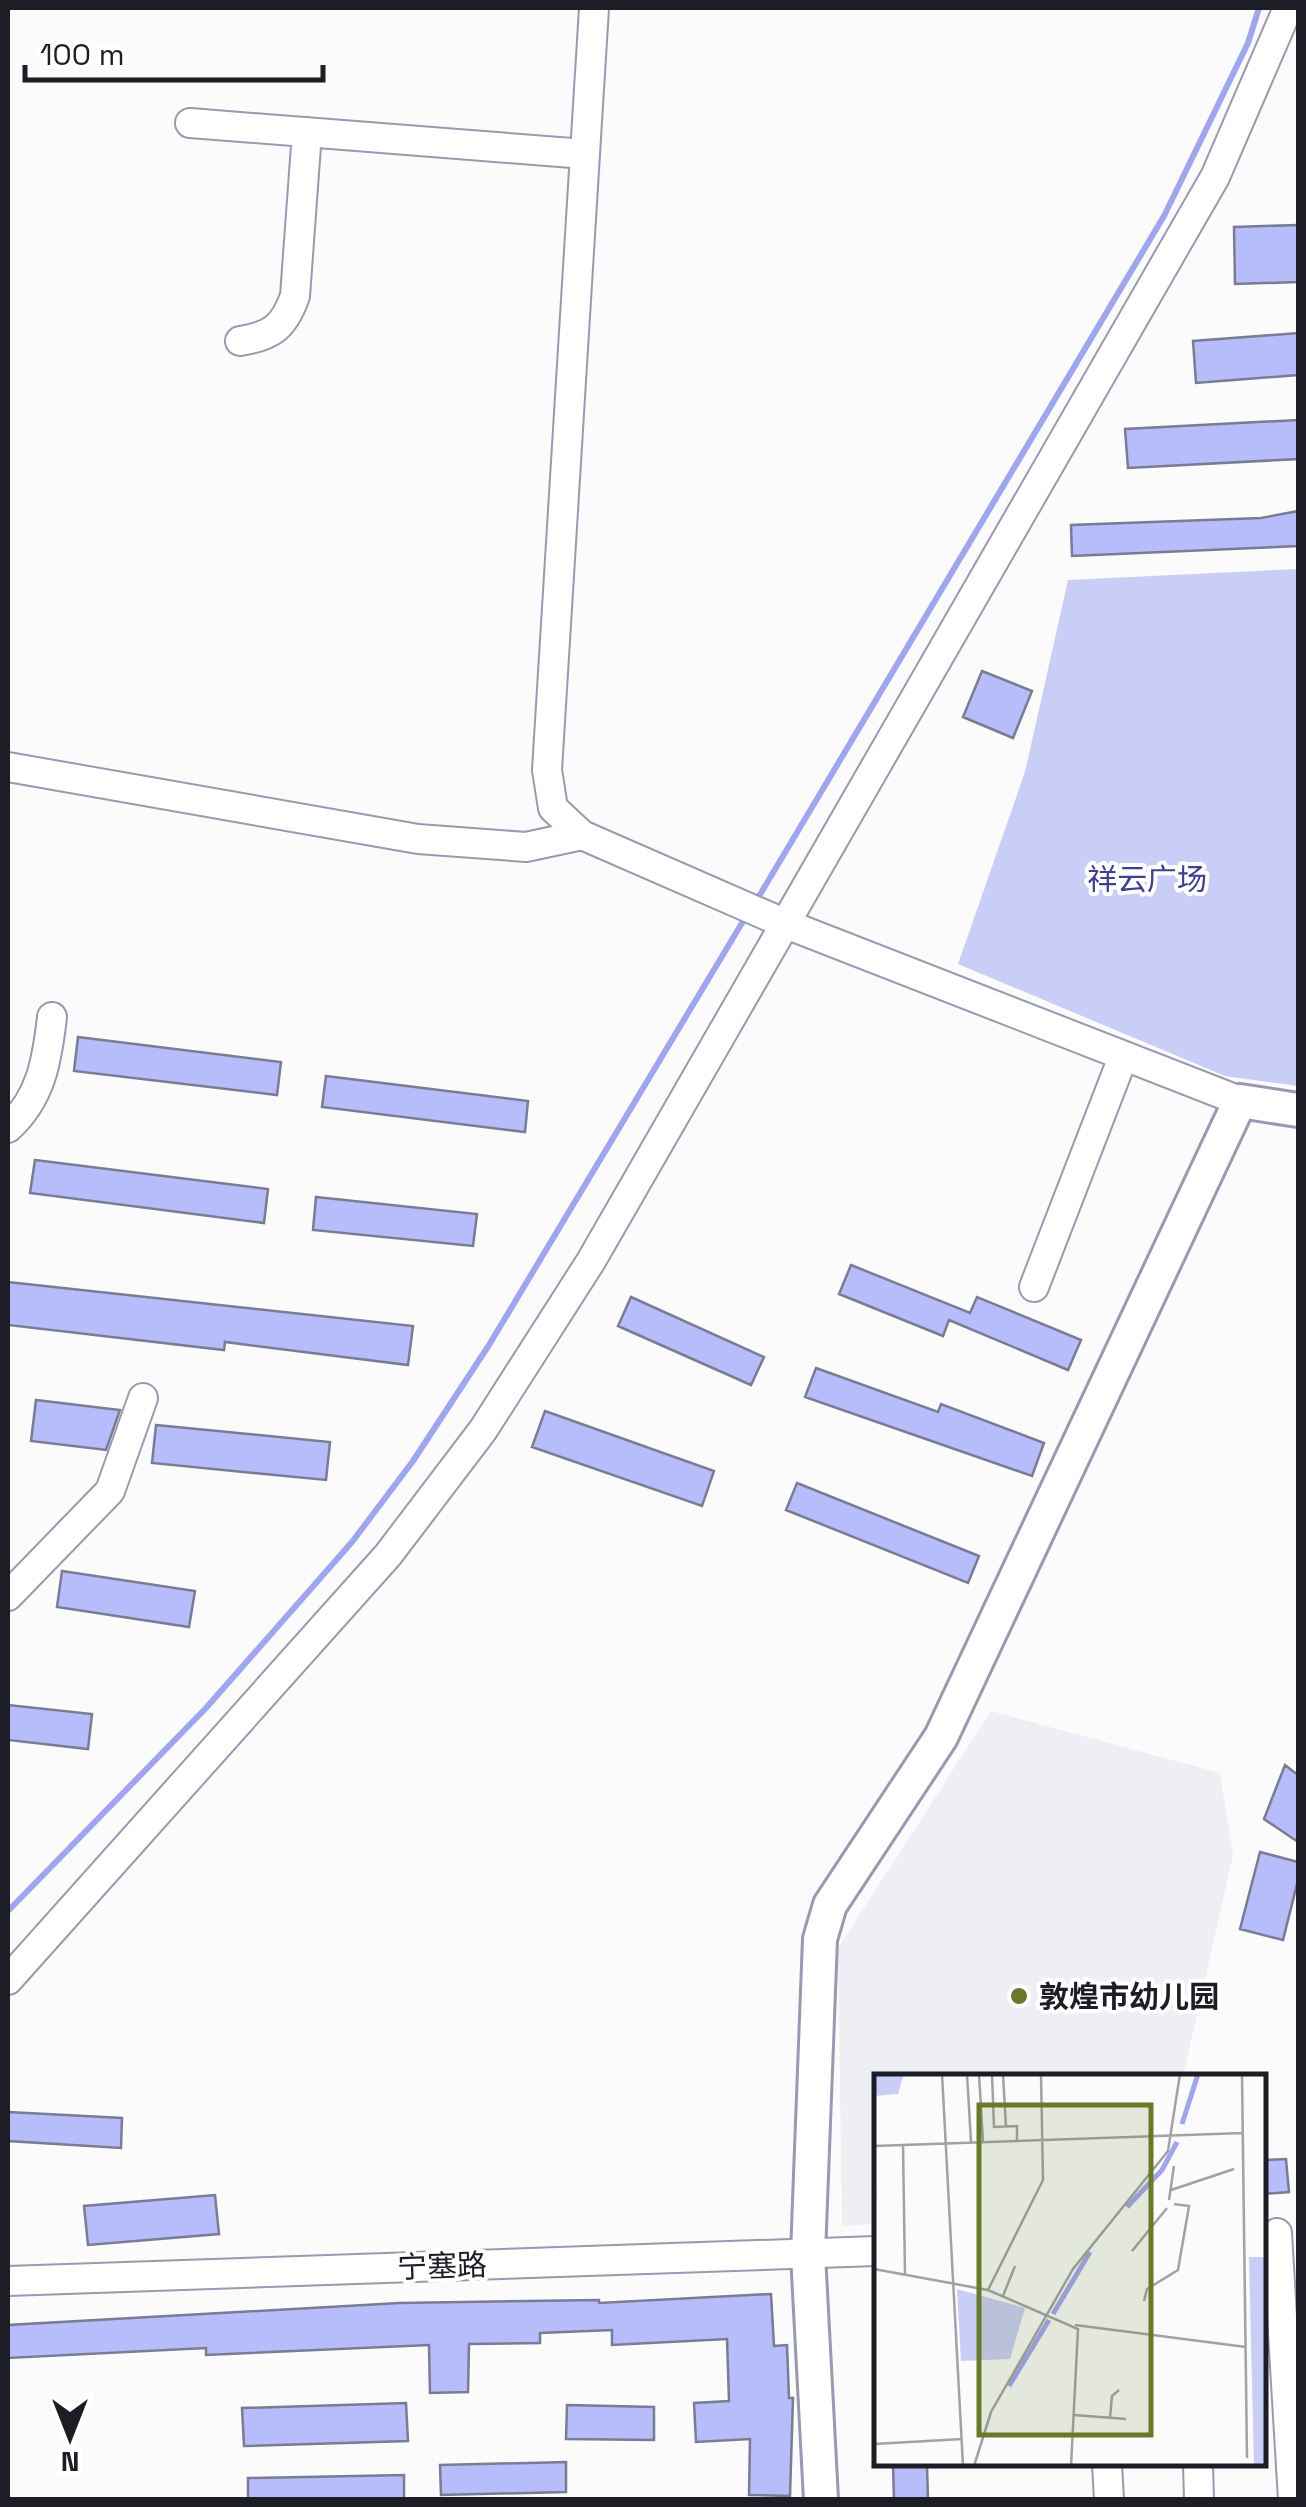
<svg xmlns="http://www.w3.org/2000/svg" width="1306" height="2507" font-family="'Space Grotesk','Noto Sans SC',sans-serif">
	<rect width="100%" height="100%" fill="#fbfbfb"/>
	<path fill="#eeeff5" d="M 991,1711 L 1220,1773 L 1233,1855 L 1183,2077 L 876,2077 L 876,2224 L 842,2226 L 838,1948 Z"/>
	<path fill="#c9cef7" d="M 1298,569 L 1298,1086 L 1225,1076 L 958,964 L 1025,772 L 1068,580 Z"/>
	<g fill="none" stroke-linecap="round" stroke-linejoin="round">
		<path stroke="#9fa6f1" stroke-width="6" d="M 755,903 L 1164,216 L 1248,43 L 1259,8
			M 8,1911 L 206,1708 L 352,1542 L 413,1461 L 489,1345 L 748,913"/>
	</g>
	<path fill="#b6bdfa" stroke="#797c92" stroke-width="2.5" d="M 1298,225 L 1298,282 L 1235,284 L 1234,227 Z
		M 1298,333 L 1298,375 L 1196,383 L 1193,341 Z
		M 1298,420 L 1298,459 L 1128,468 L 1125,429 Z
		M 1298,511 L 1298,546 L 1072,556 L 1071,525 L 1261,518 Z
		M 982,671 L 1032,691 L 1013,738 L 963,717 Z
		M 78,1037 L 281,1062 L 277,1095 L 74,1071 Z
		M 326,1076 L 528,1101 L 525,1132 L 322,1107 Z
		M 35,1160 L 268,1189 L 264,1223 L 30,1193 Z
		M 316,1197 L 477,1214 L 473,1246 L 313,1230 Z
		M 851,1265 L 970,1313 L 977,1297 L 1081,1340 L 1068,1370 L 949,1320 L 943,1336 L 839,1294 Z
		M 8,1282 L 413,1326 L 408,1365 L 225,1342 L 224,1350 L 8,1325 Z
		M 631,1297 L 764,1357 L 751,1385 L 618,1326 Z
		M 816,1368 L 938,1412 L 941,1404 L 1044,1443 L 1032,1476 L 805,1397 Z
		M 36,1400 L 120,1410 L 106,1450 L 31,1441 Z
		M 545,1411 L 714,1471 L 702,1506 L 532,1447 Z
		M 156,1425 L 330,1442 L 326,1480 L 152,1463 Z
		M 797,1483 L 979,1556 L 968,1583 L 786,1510 Z
		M 62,1571 L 195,1591 L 189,1627 L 57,1607 Z
		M 8,1705 L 92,1714 L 88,1749 L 8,1740 Z
		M 1285,1765 L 1298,1775 L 1298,1842 L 1264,1819 Z
		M 1260,1852 L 1298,1862 L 1298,1880 L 1283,1940 L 1240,1929 Z
		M 8,2112 L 122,2118 L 121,2148 L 8,2141 Z
		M 1286,2159 L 1289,2192 L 1264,2194 L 1264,2160 Z
		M 215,2195 L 219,2234 L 88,2245 L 84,2206 Z
		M 771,2294 L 774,2346 L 787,2345 L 789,2398 L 793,2398 L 790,2496 L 749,2495 L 750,2439 L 696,2442 L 694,2403 L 729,2401 L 727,2339 L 612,2345 L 612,2330 L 540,2333 L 540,2343 L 469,2344 L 468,2392 L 430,2393 L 429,2345 L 206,2355 L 206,2348 L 8,2358 L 8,2325 L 399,2303 L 599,2300 L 599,2303 Z
		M 406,2403 L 408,2441 L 244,2446 L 242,2408 Z
		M 567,2405 L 654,2407 L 654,2440 L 566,2439 Z
		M 566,2462 L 566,2492 L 441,2495 L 440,2465 Z
		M 893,2464 L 927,2464 L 928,2500 L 894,2500 Z
		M 404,2475 L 404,2500 L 248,2500 L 248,2478 Z"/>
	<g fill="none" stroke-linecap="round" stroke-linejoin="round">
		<defs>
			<path id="minor" d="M 594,8 L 547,770 L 553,808 L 582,835 L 786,924 L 1240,1101
				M 190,123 L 585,154
				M 240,341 C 272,336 284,327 295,296 L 307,132
				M 8,767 L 418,839 L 526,847 L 582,835
				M 8,1128 C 41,1098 47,1061 52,1017
				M 1034,1287 L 1123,1057
				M 8,1596 L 110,1491 L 143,1398
				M 8,1980 L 388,1555 L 483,1430 L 591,1261 L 1215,177 L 1288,8
				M 1277,2233 L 1293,2500
				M 8,2281 L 876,2251
				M 1107,2464 L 1109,2500
				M 1198,2464 L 1199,2500"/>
			<path id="major" d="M 821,2500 L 808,2254 L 820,1939 L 830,1905 L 941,1737 L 1240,1101 L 1298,1110"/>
		</defs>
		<use href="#minor" stroke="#979ab1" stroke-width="32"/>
		<use href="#major" stroke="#979ab1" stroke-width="38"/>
		<use href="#minor" stroke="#fff" stroke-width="28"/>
		<use href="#major" stroke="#fff" stroke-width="32"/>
	</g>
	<circle fill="#687a29" stroke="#fff" stroke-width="4" cx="1019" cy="1996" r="10"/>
	<g text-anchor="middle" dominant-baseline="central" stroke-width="8" stroke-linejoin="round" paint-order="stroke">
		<g font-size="30" fill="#3f3e94" stroke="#fff">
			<text x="1147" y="879">祥云广场</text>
		</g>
		<g font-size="30" font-weight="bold" fill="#1c1d25" stroke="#fff" text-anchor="start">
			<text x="1039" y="1996">敦煌市幼儿园</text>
		</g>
		<g font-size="30" fill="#1c1d25" stroke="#fff">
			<text transform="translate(442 2266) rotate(-2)">宁塞路</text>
		</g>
	</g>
	<g transform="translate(874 2074)">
		<rect width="392" height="392" fill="#fbfbfb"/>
		<path d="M 0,0 L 30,0 L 24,20 L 0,22 ZM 375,183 L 392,183 L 392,392 L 380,392 ZM 83,215 L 151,234 L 136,285 L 87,287 Z" fill="#c9cef7"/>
		<path fill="none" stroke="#9fa6f1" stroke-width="5" d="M 308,50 L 324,0M 253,133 L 288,96 L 303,68M 179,240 L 216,178M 135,312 L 175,246"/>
		<path fill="none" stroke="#a2a2a5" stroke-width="2.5" d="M 68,0 L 89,392M 93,0 L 97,68M 105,0 L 109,67M 118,0 L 120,53 L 143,52 L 143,66M 129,0 L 132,53M 368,0 L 373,384M 29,71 L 31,201M 0,72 L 369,59M 297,116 L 360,95M 295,126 L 300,92M 0,154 L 1,117M 258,177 L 293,134M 0,195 L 114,216 L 169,106 L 167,0M 114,216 L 204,255 L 197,392M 129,222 L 141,192M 270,227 L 273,215 L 304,196 L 315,132 L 300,130M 201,251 L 372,273M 200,341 L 252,345M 236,344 L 238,322 L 245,316M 0,370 L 88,365M 100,392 L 117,338 L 199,195 L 294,77 L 306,0"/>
		<path fill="#687a29" fill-opacity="0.15" stroke="#687a29" stroke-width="5" d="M 105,31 L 277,31 L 277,361 L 105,361 Z"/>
		<rect width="392" height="392" fill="none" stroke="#1c1d25" stroke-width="5"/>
	</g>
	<rect width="1306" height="2507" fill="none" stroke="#1c1d25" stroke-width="20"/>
	<g transform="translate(70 2437) rotate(180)" stroke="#ffffff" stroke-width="8" paint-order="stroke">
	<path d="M0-8L18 38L0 25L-18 38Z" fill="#1c1d25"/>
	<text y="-15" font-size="28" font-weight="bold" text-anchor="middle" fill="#1c1d25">N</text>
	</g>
	<path d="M25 65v15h298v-15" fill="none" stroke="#1c1d25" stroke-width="5"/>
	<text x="40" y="65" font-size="30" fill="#1c1d25" stroke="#ffffff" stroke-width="8" paint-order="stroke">100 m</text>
</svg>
